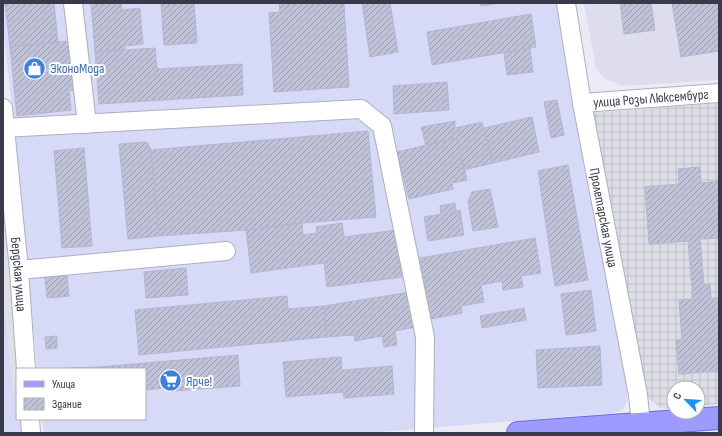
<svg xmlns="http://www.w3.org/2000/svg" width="722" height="436" font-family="'Sofia Sans Condensed',sans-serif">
	<defs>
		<pattern id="industrial-grid" width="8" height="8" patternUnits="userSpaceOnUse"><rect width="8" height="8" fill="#dcdee6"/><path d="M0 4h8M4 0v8" fill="none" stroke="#bebfc7"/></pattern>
		<pattern id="building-hatch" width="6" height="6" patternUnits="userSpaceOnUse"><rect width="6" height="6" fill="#c0c2d8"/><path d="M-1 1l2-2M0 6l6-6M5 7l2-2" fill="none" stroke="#9d9fb1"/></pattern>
	</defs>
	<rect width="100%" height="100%" fill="#ebebf6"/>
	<path fill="#dde" d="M 584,3 L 719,3 L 719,80 L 624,86 L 605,79 L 596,68 Z"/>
	<path fill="#d7daf7" d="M 3,3 L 560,3 L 628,385 L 627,402 L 622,410 L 613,413 L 367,433 L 44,433 L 42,419 L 145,419 L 145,369 L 37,369 L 14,125 L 3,27 Z
		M 3,286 L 13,391 L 17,391 L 17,419 L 26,419 L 24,433 L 3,433 Z"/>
	<path fill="url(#industrial-grid)" d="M 719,103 L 719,404 L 698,406 L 698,388 L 674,388 L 674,408 L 662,409 L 647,397 L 591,113 Z"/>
	<path fill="#dfe0e5" d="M 3,165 L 17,369 L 17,391 L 13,391 L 3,286 Z"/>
	<path fill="url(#building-hatch)" stroke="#b3b6d3" d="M 5,3 L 54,3 L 58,42 L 10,47 Z
		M 91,3 L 121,3 L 122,10 L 140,8 L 143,44 L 125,46 L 125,49 L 95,52 Z
		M 161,3 L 194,3 L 197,43 L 164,45 Z
		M 279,3 L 331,3 L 331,5 L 344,4 L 349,87 L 274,92 L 269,13 L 280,12 Z
		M 362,3 L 390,3 L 398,52 L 370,57 Z
		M 481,3 L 500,3 L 481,6 Z
		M 620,3 L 651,3 L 655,30 L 624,34 Z
		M 672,3 L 719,3 L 719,51 L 681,57 Z
		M 531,14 L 536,47 L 432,65 L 427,32 Z
		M 70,41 L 75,90 L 69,91 L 71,110 L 17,116 L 10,47 Z
		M 155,48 L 157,69 L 242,64 L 243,95 L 99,104 L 95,52 Z
		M 530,48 L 533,72 L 507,75 L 504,53 Z
		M 447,82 L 449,110 L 394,114 L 393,86 Z
		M 557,100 L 564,135 L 551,138 L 544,102 Z
		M 532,117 L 539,152 L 493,163 L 484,128 Z
		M 455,121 L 455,128 L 482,122 L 493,163 L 464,170 L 457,138 L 426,145 L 421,127 Z
		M 368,131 L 376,217 L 302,223 L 246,230 L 159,236 L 151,150 Z
		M 457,138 L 467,180 L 452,183 L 453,189 L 409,199 L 397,152 Z
		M 147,142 L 151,150 L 159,236 L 128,239 L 119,144 Z
		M 84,148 L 92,246 L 62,248 L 54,151 Z
		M 568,165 L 588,280 L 555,286 L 538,171 Z
		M 700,167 L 701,183 L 719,181 L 719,238 L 700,239 L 704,285 L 710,284 L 711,298 L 719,298 L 719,371 L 679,374 L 676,340 L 682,340 L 679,300 L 693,299 L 688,241 L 649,244 L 645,187 L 679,184 L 678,169 Z
		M 490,189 L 498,227 L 473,231 L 468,202 L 472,192 Z
		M 455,203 L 456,211 L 460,210 L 464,235 L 428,241 L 424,217 L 441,214 L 440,206 Z
		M 302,223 L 303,235 L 317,233 L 316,227 L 342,223 L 344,237 L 396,230 L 402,277 L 327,287 L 324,263 L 251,273 L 246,230 Z
		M 535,238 L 541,273 L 521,276 L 523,287 L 503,290 L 502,281 L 481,285 L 484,302 L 461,306 L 462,313 L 431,319 L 420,258 Z
		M 186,268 L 188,295 L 146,298 L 144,272 Z
		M 67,275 L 69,296 L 47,298 L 45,277 Z
		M 591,290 L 596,331 L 566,335 L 561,294 Z
		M 410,292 L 416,327 L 395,331 L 397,345 L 384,347 L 382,336 L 355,341 L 354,335 L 327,337 L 324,306 Z
		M 287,296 L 288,309 L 324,306 L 327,337 L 139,355 L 135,310 Z
		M 524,308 L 526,320 L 482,328 L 480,316 Z
		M 57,336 L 57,348 L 46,349 L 45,337 Z
		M 600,346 L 602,385 L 538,388 L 536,350 Z
		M 238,355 L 240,386 L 172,391 L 172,387 L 145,390 L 145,369 L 99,369 L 99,367 Z
		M 341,357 L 342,370 L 392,366 L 394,394 L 344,398 L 343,392 L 286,397 L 283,362 Z
		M 99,367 L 99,369 L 65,369 L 65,368 Z"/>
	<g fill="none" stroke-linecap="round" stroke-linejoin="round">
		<defs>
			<g id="minor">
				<path d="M 73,3 L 87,124"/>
				<path id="s1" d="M 566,3 L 582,103 L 638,395 L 642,433"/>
				<path id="s2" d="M 582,103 L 719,93"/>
				<path id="s3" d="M 3,108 L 19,270 L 26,369"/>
				<path d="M 3,128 L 361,109 L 382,126 L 425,337 L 424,433"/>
				<path d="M 19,270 L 226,251"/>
				<path d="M 30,419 L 31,433"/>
			</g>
			<path id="major" d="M 518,433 L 719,418"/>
		</defs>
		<use href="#minor" stroke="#adaec2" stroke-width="20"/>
		<use href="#major" stroke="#6b69e6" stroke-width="24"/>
		<use href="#minor" stroke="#fff" stroke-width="18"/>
		<use href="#major" stroke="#9e9bff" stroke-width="22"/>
	</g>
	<defs>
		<symbol id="shop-disc" viewBox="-11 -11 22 22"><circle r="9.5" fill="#3f7fe0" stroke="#fff"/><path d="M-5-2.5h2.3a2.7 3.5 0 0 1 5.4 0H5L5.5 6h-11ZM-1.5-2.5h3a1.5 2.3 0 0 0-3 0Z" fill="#fff"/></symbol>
		<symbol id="supermarket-disc" viewBox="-11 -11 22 22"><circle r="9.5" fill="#3f7fe0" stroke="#fff"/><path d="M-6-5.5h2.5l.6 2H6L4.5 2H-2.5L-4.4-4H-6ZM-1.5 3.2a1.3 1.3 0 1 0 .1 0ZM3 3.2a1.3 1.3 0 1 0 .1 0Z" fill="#fff"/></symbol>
	</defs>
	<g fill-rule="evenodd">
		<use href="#shop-disc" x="22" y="56" width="25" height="25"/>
		<use href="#supermarket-disc" x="158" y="368" width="25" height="25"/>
	</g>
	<g text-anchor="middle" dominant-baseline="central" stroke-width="4" stroke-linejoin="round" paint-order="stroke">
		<g font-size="14" fill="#366cbe" stroke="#fff" text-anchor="start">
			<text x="50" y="68">ЭконоМода</text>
			<text x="186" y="381">Ярче!</text>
		</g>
		<g font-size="14" fill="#393a4a" stroke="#fff">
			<text stroke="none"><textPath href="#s2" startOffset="69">улица Розы Люксембург</textPath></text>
			<text stroke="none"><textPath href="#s1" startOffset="218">Пролетарская улица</textPath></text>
			<text stroke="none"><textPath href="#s3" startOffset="167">Бердская улица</textPath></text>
		</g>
	</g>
	<rect width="722" height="436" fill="none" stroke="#393a4a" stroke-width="8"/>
	<rect x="16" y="368" width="130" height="52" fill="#ffffff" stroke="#b0b0b7"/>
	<rect x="24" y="381" width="20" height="6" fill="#9e9bff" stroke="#b0b0b7"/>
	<text x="52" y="388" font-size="12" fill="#393a4a">Улица</text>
	<rect x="24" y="398" width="20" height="12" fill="url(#building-hatch)" stroke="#b0b0b7"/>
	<text x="52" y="408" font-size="12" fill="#393a4a">Здание</text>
	<g transform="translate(686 400) rotate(295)"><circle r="19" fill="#ffffff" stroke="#b0b0b7"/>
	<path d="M0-3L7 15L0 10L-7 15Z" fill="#1c93fc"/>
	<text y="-6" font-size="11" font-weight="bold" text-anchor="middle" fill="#393a4a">С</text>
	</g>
</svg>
